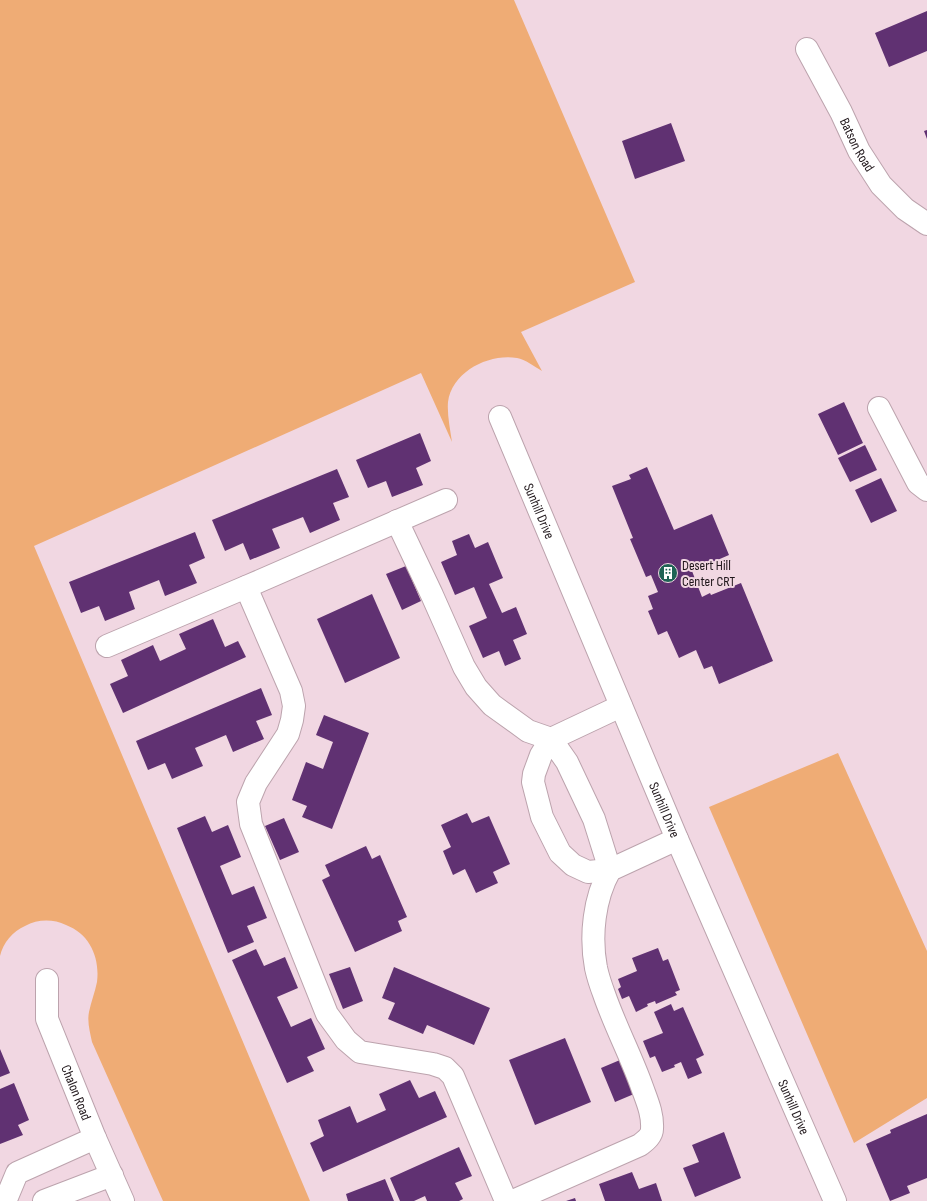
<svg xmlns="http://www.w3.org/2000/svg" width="927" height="1201" font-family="'Sofia Sans Condensed',sans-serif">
	<rect width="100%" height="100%" fill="#f1d7e2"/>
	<path fill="#efac75" d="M 0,0 L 514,0 L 635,282 L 521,332 L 542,371 C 535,367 525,359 517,358 C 490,353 452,371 448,402 C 447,414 450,429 452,442 L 421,373 L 34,546 L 310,1201 L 163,1201 L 92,1042 C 90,1032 87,1022 89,1012 C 91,1002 95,992 97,982 C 100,958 90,934 66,925 C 53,919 38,919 25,926 C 13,931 3,943 0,956 Z
		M 838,753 L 927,951 L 927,1098 L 854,1143 L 709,807 Z"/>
	<path fill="#603172" d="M 927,11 L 927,51 L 889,67 L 875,33 Z
		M 671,123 L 685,161 L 635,179 L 622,141 Z
		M 927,130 L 927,139 L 924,131 Z
		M 844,402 L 863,443 L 838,455 L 818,414 Z
		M 420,433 L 431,461 L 416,468 L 423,485 L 392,497 L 386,481 L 368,488 L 356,460 Z
		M 865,445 L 877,470 L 850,482 L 838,458 Z
		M 647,467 L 674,530 L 712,514 L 729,555 L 692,571 L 702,597 L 710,593 L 711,595 L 741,583 L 773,661 L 719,684 L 712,666 L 704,669 L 696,650 L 679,658 L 667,631 L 658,635 L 648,611 L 653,609 L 648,596 L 658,592 L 651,575 L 646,577 L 630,539 L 633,538 L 612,486 L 631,479 L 629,475 Z
		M 337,469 L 349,497 L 333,503 L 340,520 L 310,533 L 303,517 L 272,529 L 280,548 L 250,560 L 243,543 L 225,551 L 212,520 Z
		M 881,478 L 897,511 L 871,523 L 855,490 Z
		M 195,532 L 205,558 L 189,565 L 197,583 L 165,596 L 159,580 L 129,592 L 135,609 L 105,621 L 99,606 L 81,613 L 69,582 Z
		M 469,534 L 475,548 L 488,542 L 503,578 L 489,584 L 502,613 L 516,607 L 527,634 L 513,640 L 521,659 L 505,666 L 499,651 L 483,658 L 469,626 L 487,618 L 474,587 L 455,595 L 441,562 L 457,555 L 452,541 Z
		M 406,566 L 421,601 L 402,610 L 386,574 Z
		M 372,594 L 400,658 L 345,683 L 317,619 Z
		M 213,619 L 225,647 L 238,641 L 246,657 L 123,713 L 110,684 L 128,676 L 121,660 L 153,645 L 160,661 L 186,649 L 179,634 Z
		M 261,688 L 272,715 L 256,721 L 264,739 L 233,752 L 226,735 L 195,748 L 203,766 L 172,779 L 165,763 L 148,770 L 136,741 Z
		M 324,715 L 369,733 L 332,829 L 302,817 L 307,806 L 292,800 L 306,762 L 323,769 L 333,742 L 316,735 Z
		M 467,813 L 472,823 L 489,816 L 510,864 L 493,872 L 498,883 L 476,893 L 465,869 L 453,875 L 443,851 L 451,847 L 441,825 Z
		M 205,816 L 212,832 L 228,825 L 241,857 L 220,866 L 232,895 L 254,886 L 267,918 L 247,926 L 254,942 L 228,953 L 177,828 Z
		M 284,818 L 299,852 L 280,860 L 265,826 Z
		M 366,846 L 372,859 L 380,855 L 407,917 L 398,921 L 402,931 L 355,952 L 322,880 L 330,876 L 325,865 Z
		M 658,948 L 663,961 L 668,959 L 680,990 L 675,992 L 677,995 L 656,1004 L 655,1001 L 647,1004 L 648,1006 L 636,1012 L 629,996 L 622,999 L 618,989 L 621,987 L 618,979 L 637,971 L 632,958 Z
		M 256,949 L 264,966 L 285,957 L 298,988 L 277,997 L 291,1027 L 311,1018 L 325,1049 L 307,1057 L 314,1071 L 287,1083 L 232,960 Z
		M 350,967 L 363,1001 L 343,1009 L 329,974 Z
		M 394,967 L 490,1008 L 474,1045 L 427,1025 L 423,1034 L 388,1019 L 395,1003 L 382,998 Z
		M 671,1004 L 674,1011 L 683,1007 L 704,1055 L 696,1059 L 702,1073 L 688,1079 L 681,1062 L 674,1065 L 675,1067 L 662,1072 L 655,1056 L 650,1058 L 643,1041 L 663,1033 L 654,1012 Z
		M 565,1038 L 591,1102 L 535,1125 L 509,1060 Z
		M 0,1049 L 10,1073 L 0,1077 Z
		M 620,1060 L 634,1094 L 615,1102 L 601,1068 Z
		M 410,1080 L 419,1098 L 435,1091 L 447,1117 L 323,1172 L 310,1143 L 324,1136 L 318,1120 L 350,1106 L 357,1123 L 386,1110 L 379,1094 Z
		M 14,1083 L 29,1120 L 18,1125 L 23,1135 L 0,1144 L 0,1089 Z
		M 927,1114 L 927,1178 L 907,1186 L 910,1193 L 890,1201 L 866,1144 L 891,1133 L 890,1130 Z
		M 724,1132 L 741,1178 L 695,1197 L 683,1168 L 699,1162 L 692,1145 Z
		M 459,1147 L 472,1176 L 455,1183 L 463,1199 L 459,1201 L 427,1201 L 425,1196 L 414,1201 L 400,1201 L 390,1178 Z
		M 632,1172 L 639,1189 L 656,1183 L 662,1201 L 605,1201 L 599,1184 Z
		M 385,1179 L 394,1201 L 348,1201 L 346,1194 Z
		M 575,1198 L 576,1201 L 566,1201 Z"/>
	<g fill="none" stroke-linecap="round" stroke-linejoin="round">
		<defs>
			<g id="minor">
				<path id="s1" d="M 807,49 L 841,112 L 859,151 L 881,185 L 905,209 L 927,224"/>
				<path d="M 879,408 L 918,483 L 927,490"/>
				<path id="s2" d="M 500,417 L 677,839 L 835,1201"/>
				<path d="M 397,521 L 432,595 L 464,667 L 476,687 L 492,705 L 528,731 L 551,739 L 621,706"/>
				<path d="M 246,587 L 291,691 L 294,706 L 292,720 L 288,734 L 256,783 L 248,802 L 251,824 L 327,1014 L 338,1029 L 346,1040 L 360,1052 L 433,1064 L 445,1068 L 453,1076 L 506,1201"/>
				<path d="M 107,646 L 246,587 L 446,500"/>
				<path d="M 551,739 L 567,762 L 594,819 L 610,870 L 588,872 L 573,865 L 560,853 L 542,817 L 533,782 L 534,774 L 541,755 Z"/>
				<path id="s3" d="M 47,980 L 47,1019 L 95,1138 L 123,1201"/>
				<path d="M 7,1197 L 17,1173 L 95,1138"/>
				<path d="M 44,1201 L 112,1175"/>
				<path d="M 513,1201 L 640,1145 C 645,1141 652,1136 652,1129 C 653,1114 647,1101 642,1087 C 631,1056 615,1026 604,994 C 601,986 598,977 596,968 C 590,936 594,898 610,870 L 677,839"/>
			</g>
		</defs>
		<use href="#minor" stroke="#bca3ad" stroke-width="24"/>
		<use href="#minor" stroke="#fff" stroke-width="22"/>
	</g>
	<defs>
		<symbol id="building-disc" viewBox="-11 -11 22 22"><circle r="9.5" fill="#1e6355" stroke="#f1d7e2"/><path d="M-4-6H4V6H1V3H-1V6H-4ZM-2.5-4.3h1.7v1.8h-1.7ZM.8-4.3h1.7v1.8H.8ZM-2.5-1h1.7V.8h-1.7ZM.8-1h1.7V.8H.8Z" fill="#fff"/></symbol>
	</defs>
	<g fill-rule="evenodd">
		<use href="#building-disc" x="657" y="562" width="22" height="22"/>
	</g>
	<g text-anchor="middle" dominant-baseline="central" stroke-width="4" stroke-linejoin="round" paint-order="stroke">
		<g font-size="14" fill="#1f161a" stroke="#f1d7e2">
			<text stroke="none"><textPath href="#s1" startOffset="108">Batson Road</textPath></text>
			<text stroke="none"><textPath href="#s2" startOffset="102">Sunhill Drive</textPath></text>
			<text stroke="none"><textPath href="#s2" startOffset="426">Sunhill Drive</textPath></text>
			<text stroke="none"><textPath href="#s3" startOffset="118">Chalon Road</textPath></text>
			<text stroke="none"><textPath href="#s2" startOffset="750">Sunhill Drive</textPath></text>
		</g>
		<g font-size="14" fill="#1f161a" stroke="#f1d7e2" text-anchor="start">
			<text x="682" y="565">Desert Hill<tspan x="682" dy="16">Center CRT</tspan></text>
		</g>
	</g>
</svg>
